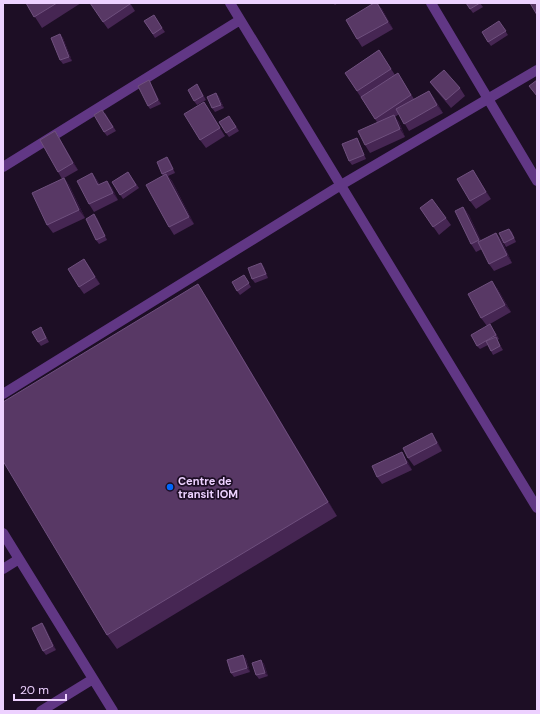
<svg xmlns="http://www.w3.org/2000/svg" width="540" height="714" font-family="'DM Sans',sans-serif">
	<rect width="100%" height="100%" fill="#1d0e25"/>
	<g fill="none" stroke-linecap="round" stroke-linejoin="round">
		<path stroke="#613785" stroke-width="10" d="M 230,3 L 537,508
			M 431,3 L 537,181
			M 3,167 L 240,20
			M 3,394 L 341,185 L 537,70
			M 3,533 L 113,711
			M 3,569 L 19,559
			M 41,711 L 93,679"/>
	</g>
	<path fill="#462653" d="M 26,3 L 81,3 L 42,28 Z
		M 130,3 L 135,11 L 108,29 L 103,22 Z
		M 333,3 L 338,3 L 335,5 Z
		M 377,3 L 382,9 L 393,29 L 362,47 L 357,39 Z
		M 480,3 L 483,7 L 473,13 L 470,9 Z
		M 156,19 L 165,32 L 155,38 L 144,21 Z
		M 499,21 L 508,35 L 491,46 L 488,42 Z
		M 60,34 L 63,38 L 72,61 L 63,64 L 60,60 Z
		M 379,50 L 395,75 L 403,81 L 414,99 L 429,91 L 434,98 L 443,113 L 409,131 L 399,114 L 395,117 L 399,122 L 405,137 L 370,153 L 365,145 L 377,122 L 345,73 Z
		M 149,80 L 161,104 L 150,109 L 148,106 Z
		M 430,82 L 460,88 L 465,96 L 451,108 L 435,89 Z
		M 197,84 L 206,100 L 197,105 L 194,101 Z
		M 216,93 L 219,97 L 224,108 L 215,112 L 212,108 Z
		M 204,102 L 225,136 L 206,148 L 200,140 Z
		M 105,113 L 116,131 L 107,136 L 104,132 Z
		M 232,120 L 239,131 L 229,137 L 226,133 Z
		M 357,138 L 359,142 L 366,159 L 352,165 L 349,161 Z
		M 60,139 L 78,170 L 64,178 L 69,185 L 85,218 L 53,233 L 47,225 L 62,179 L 58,172 Z
		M 167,157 L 170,161 L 175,173 L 168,176 L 172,181 L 194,224 L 174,235 L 169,227 L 163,175 L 162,174 Z
		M 128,172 L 139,188 L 123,199 L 112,182 Z
		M 92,173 L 97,180 L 100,185 L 107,181 L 112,188 L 118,200 L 94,212 L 89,204 Z
		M 478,178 L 491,199 L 476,209 L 470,201 Z
		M 463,207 L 469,215 L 481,241 L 496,233 L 502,241 L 512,263 L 494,271 L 489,264 L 482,249 L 476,252 L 471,244 Z
		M 420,208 L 446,218 L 451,225 L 439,235 Z
		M 97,218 L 107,240 L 99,244 L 96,240 Z
		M 509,229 L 512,232 L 516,242 L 506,247 L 504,243 Z
		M 84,259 L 100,284 L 84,294 L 79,287 Z
		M 261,263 L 264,267 L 268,278 L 255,283 L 252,279 Z
		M 246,279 L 251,287 L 240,295 L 237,291 Z
		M 497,288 L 511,312 L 490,324 L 499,339 L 497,340 L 503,350 L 493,355 L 488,345 L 480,349 L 477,346 L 487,326 L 481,318 Z
		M 207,298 L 337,516 L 117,649 L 107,635 Z
		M 41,327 L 49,342 L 41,346 L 38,342 Z
		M 437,441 L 442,451 L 414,466 L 408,458 Z
		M 407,460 L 412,470 L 382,484 L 377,477 Z
		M 42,623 L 45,627 L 56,650 L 46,655 L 43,651 Z
		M 243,655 L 246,659 L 250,672 L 234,677 L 231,673 Z
		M 261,660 L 264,664 L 268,676 L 259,679 L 256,675 Z"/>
	<path fill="#2e1539" d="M 377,3 L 382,9 L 393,29 L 388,22 Z
		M 60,34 L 63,38 L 72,61 L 69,57 Z
		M 149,80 L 161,104 L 158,100 Z
		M 429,91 L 434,98 L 443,113 L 437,105 Z
		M 216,93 L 219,97 L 224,108 L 221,105 Z
		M 204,102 L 209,109 L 225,136 L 220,128 Z
		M 394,115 L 399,122 L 405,137 L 400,129 Z
		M 55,131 L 60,139 L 78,170 L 73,163 Z
		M 167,157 L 170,161 L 175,173 Z
		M 473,170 L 478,178 L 491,199 L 486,192 Z
		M 92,173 L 97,180 L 103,193 L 98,185 Z
		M 166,174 L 172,181 L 194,224 L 189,217 Z
		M 64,178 L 69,185 L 85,218 L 79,210 Z
		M 107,181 L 112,188 L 118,200 L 113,193 Z
		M 463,207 L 469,215 L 485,248 L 479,240 Z
		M 94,214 L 97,218 L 107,240 Z
		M 496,233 L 502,241 L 512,263 L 507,255 Z
		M 84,259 L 90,267 L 100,284 L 95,277 Z
		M 261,263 L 264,267 L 268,278 L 266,274 Z
		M 492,281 L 497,288 L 511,312 L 505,305 Z
		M 198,284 L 207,298 L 337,516 L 328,502 Z
		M 432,433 L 437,441 L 442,451 L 437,443 Z
		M 402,452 L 407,460 L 412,470 L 407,463 Z
		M 42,623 L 45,627 L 56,650 L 53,646 Z
		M 243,655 L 246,659 L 250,672 L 247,668 Z
		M 261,660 L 264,664 L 268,676 L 265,673 Z"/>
	<path fill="#583865" stroke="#6f507e" d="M 26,3 L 57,3 L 34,17 Z
		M 90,3 L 130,3 L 130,4 L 103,22 Z
		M 374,3 L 377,3 L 388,22 L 357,39 L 346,20 Z
		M 466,3 L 480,3 L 470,9 Z
		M 530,3 L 537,3 L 537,15 Z
		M 154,15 L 162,28 L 153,34 L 144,21 Z
		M 499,21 L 506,31 L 488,42 L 482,32 Z
		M 60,34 L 69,57 L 60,60 L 51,38 Z
		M 379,50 L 391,69 L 357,91 L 345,73 Z
		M 444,70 L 460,88 L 446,100 L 430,82 Z
		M 398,73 L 411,95 L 375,119 L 361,97 Z
		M 149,80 L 158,100 L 148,106 L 138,86 Z
		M 537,80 L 537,96 L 529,86 Z
		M 197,84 L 203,96 L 194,101 L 188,90 Z
		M 429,91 L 437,105 L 404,124 L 396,109 Z
		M 216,93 L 221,105 L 212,108 L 207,97 Z
		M 204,102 L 220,128 L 200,140 L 184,114 Z
		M 102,110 L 113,127 L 104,132 L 94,115 Z
		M 394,115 L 400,129 L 365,145 L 358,131 Z
		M 229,116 L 236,127 L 226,133 L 219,122 Z
		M 55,131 L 73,163 L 58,172 L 40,140 Z
		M 357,138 L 364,155 L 349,161 L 342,144 Z
		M 167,157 L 173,169 L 162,174 L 157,162 Z
		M 473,170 L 486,192 L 470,201 L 457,179 Z
		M 128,172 L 136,185 L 120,195 L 112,182 Z
		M 92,173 L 98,185 L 107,181 L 113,193 L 89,204 L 77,181 Z
		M 166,174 L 189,217 L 169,227 L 146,185 Z
		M 64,178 L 79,210 L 47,225 L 32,193 Z
		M 432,199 L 446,218 L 433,227 L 420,208 Z
		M 463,207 L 479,240 L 471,244 L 455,211 Z
		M 94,214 L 105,236 L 96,240 L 86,219 Z
		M 509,229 L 514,238 L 504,243 L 499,233 Z
		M 496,233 L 507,255 L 489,264 L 478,242 Z
		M 84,259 L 95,277 L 79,287 L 68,269 Z
		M 261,263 L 266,274 L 252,279 L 248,268 Z
		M 244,275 L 249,283 L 237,291 L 232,282 Z
		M 492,281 L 505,305 L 481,318 L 468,294 Z
		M 198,284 L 328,502 L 107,635 L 3,461 L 3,402 Z
		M 490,324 L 496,335 L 477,346 L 471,335 Z
		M 41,327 L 46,338 L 38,342 L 32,332 Z
		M 496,337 L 500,346 L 491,351 L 486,341 Z
		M 432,433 L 437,443 L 408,458 L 403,448 Z
		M 402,452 L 407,463 L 377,477 L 372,466 Z
		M 42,623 L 53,646 L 43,651 L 32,628 Z
		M 243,655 L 247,668 L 231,673 L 227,660 Z
		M 261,660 L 265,673 L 256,675 L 252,663 Z"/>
	<circle fill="#0067fc" stroke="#1d0e25" stroke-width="1.5" cx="170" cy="487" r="4"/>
	<g text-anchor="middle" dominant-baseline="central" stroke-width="3.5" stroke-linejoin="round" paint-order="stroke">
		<g font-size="11" font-weight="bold" fill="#edd1ff" stroke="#1d0e25" text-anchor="start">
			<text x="178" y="481">Centre de<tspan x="178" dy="13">transit IOM</tspan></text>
		</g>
	</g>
	<rect width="540" height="714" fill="none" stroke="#edd1ff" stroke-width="8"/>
	<path d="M14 694v6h52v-6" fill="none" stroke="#edd1ff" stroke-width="2"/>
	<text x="20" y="694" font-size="12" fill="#edd1ff" stroke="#1d0e25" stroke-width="3" paint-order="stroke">20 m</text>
</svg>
